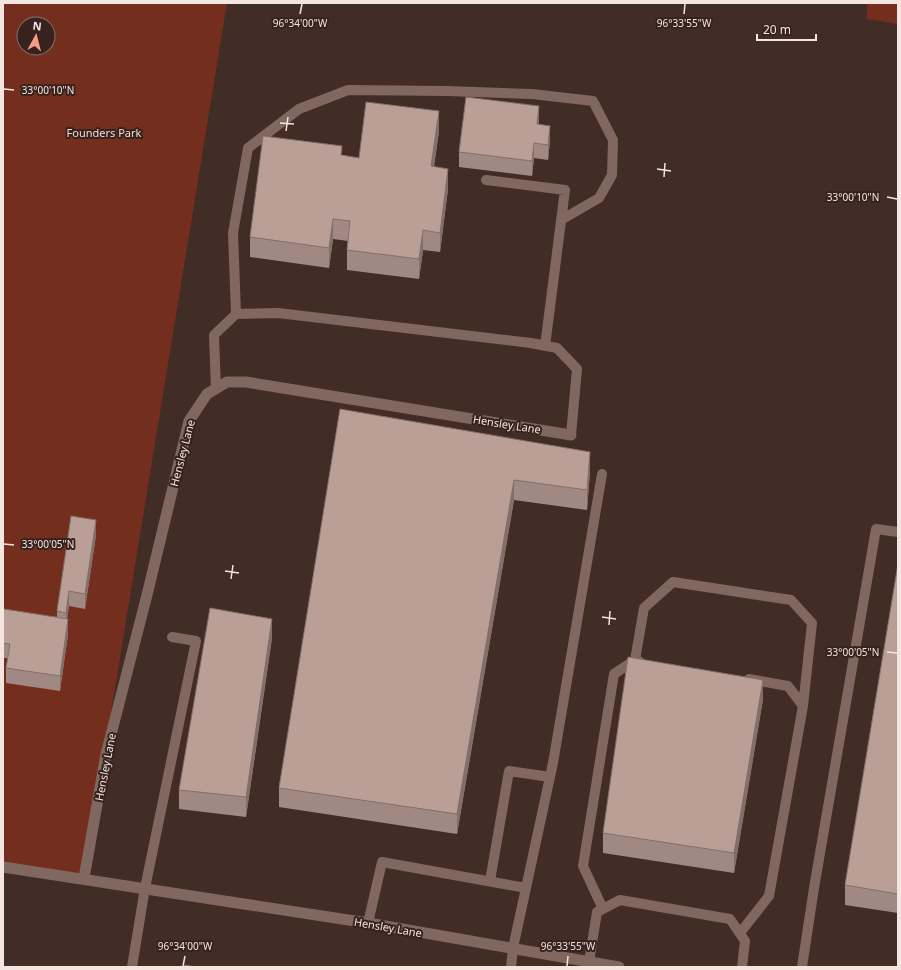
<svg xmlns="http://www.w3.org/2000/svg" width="901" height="970" font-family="'Noto Sans',sans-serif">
	<rect width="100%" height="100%" fill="#422c26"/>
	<path fill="#732e1d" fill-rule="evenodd" d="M 3,3 L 227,3 L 84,878 L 3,867 ZM 24,24 L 48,24 L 48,48 L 24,48 Z
		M 867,3 L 898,3 L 898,24 L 867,19 Z"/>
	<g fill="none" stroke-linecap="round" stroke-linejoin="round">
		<path stroke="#806760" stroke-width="10" d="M 486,180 L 565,190 L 545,346
			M 236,314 L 233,233 L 248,148 L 299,109 L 348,90 L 447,91 L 532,94 L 593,101 L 613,140 L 612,175 L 599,198 L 561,220
			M 216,389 L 214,335 L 236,314 L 278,313 L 531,343 L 557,348 L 577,369 L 571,435
			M 635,660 L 644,608 L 673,582 L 791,600 L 812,623 L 803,706
			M 490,881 L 509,771 L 550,777
			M 603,909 L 583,866 L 614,674 L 635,660 L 639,661
			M 368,923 L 382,862 L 526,888
			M 740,933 L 769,896 L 803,706 L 788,686 L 749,679
			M 589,962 L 597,912 L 620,900 L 730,919 L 745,941 L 742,967
			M 132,967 L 145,888 L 196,641 L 172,637
			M 511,967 L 513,948 L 553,763 L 602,474
			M 802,967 L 814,888 L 876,529 L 898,532"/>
		<path stroke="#806760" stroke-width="11" d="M 84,878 L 106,754 L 147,595 L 189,421 L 207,394 L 227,382 L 246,382 L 571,435"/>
		<path stroke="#806760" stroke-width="11" d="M 3,867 L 368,923 L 619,967"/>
	</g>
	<path fill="#a08982" d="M 539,121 L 538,124 L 550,141 L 548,160 L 534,158 L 532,176 L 459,167 L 459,152 Z
		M 439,131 L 434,167 L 448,189 L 440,252 L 423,250 L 419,279 L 347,270 L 347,250 L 348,241 L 333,239 L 329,268 L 250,257 L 250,237 L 342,155 L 359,158 Z
		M 340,409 L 590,471 L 587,510 L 514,500 L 457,834 L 279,807 L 279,788 Z
		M 96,535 L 85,609 L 69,606 L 67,618 L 68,634 L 60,691 L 6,683 L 6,668 L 8,658 L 3,658 L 3,614 L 57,617 L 57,611 Z
		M 898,564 L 898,913 L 845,905 L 845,885 Z
		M 272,638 L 246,817 L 179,809 L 179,790 Z
		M 763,699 L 734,873 L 603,853 L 603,833 Z"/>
	<path fill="#826f6a" d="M 539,106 L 539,121 L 537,139 L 537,124 Z
		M 439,111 L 439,131 L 431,186 L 431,166 Z
		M 550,126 L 550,141 L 548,160 L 548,145 Z
		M 534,143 L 534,158 L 532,176 L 532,161 Z
		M 448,169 L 448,189 L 440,252 L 440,233 Z
		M 333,219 L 333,239 L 329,268 L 329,248 Z
		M 423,230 L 423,250 L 419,279 L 419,259 Z
		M 590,452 L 590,471 L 587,510 L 587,490 Z
		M 514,480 L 514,500 L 457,834 L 457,814 Z
		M 96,520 L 96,535 L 85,609 L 85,594 Z
		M 69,591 L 69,606 L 66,628 L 66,613 Z
		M 68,619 L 68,634 L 60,691 L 60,676 Z
		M 272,619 L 272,638 L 246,817 L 246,797 Z
		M 763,680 L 763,699 L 734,873 L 734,853 Z"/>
	<path fill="#ba9f97" stroke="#826f6a" d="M 466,97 L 539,106 L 537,124 L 550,126 L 548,145 L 534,143 L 532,161 L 459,152 Z
		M 366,102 L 439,111 L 431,166 L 448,169 L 440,233 L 423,230 L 419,259 L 347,250 L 350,221 L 333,219 L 329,248 L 250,237 L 263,136 L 342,146 L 341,155 L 359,158 Z
		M 340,409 L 590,452 L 587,490 L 514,480 L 457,814 L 279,788 Z
		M 71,516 L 96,520 L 85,594 L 69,591 L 66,613 L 57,611 Z
		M 898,564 L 898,894 L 845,885 Z
		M 210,608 L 272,619 L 246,797 L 179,790 Z
		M 4,609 L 68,619 L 60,676 L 6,668 L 10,644 L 3,643 L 3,614 Z
		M 628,657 L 763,680 L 734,853 L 603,833 Z
		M 185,965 L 195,967 L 184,967 Z"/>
	<path fill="none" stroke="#f4e5e1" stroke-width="1.5" d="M 300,14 L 302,4M 684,14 L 685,4M 4,89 L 14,90M 280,123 L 294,124M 286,131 L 288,117M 657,169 L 671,171M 664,177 L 665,163M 887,197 L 897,199M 4,544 L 14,545M 225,571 L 239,573M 231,579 L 233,565M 602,617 L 616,619M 609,625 L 610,611M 887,652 L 897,653M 183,966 L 185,956M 567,966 L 568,956"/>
	<g text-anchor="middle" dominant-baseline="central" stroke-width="4" stroke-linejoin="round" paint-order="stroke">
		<g font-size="11" fill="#f3dbd5" stroke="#37221d">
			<text x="104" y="132">Founders Park</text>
		</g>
		<g font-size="11" fill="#f4e5e1" stroke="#37221d">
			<text transform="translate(507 424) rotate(9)">Hensley Lane</text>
			<text transform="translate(182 453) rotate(-75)">Hensley Lane</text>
			<text transform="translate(105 767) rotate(-79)">Hensley Lane</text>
			<text transform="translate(388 927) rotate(10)">Hensley Lane</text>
		</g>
	</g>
	<g font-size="10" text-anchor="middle" fill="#f4e5e1" stroke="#37221d" stroke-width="4" stroke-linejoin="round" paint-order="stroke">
		<text x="300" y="27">96°34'00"W</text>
		<text x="684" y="27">96°33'55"W</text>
		<text x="48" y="94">33°00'10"N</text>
		<text x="853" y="201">33°00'10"N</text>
		<text x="48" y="548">33°00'05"N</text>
		<text x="853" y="656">33°00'05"N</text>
		<text x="185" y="950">96°34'00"W</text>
		<text x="568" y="950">96°33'55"W</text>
	</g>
	<rect width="901" height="970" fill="none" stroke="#f4e5e1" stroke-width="8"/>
	<g transform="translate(36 36) rotate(7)"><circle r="19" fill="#37221d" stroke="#83706b"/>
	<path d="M0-3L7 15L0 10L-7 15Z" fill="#f49e88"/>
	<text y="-6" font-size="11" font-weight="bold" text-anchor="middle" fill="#f4e5e1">N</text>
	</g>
	<path d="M757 34v6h59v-6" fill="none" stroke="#f4e5e1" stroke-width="2"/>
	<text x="763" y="34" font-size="12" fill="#f4e5e1" stroke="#37221d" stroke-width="3" paint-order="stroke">20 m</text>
</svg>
